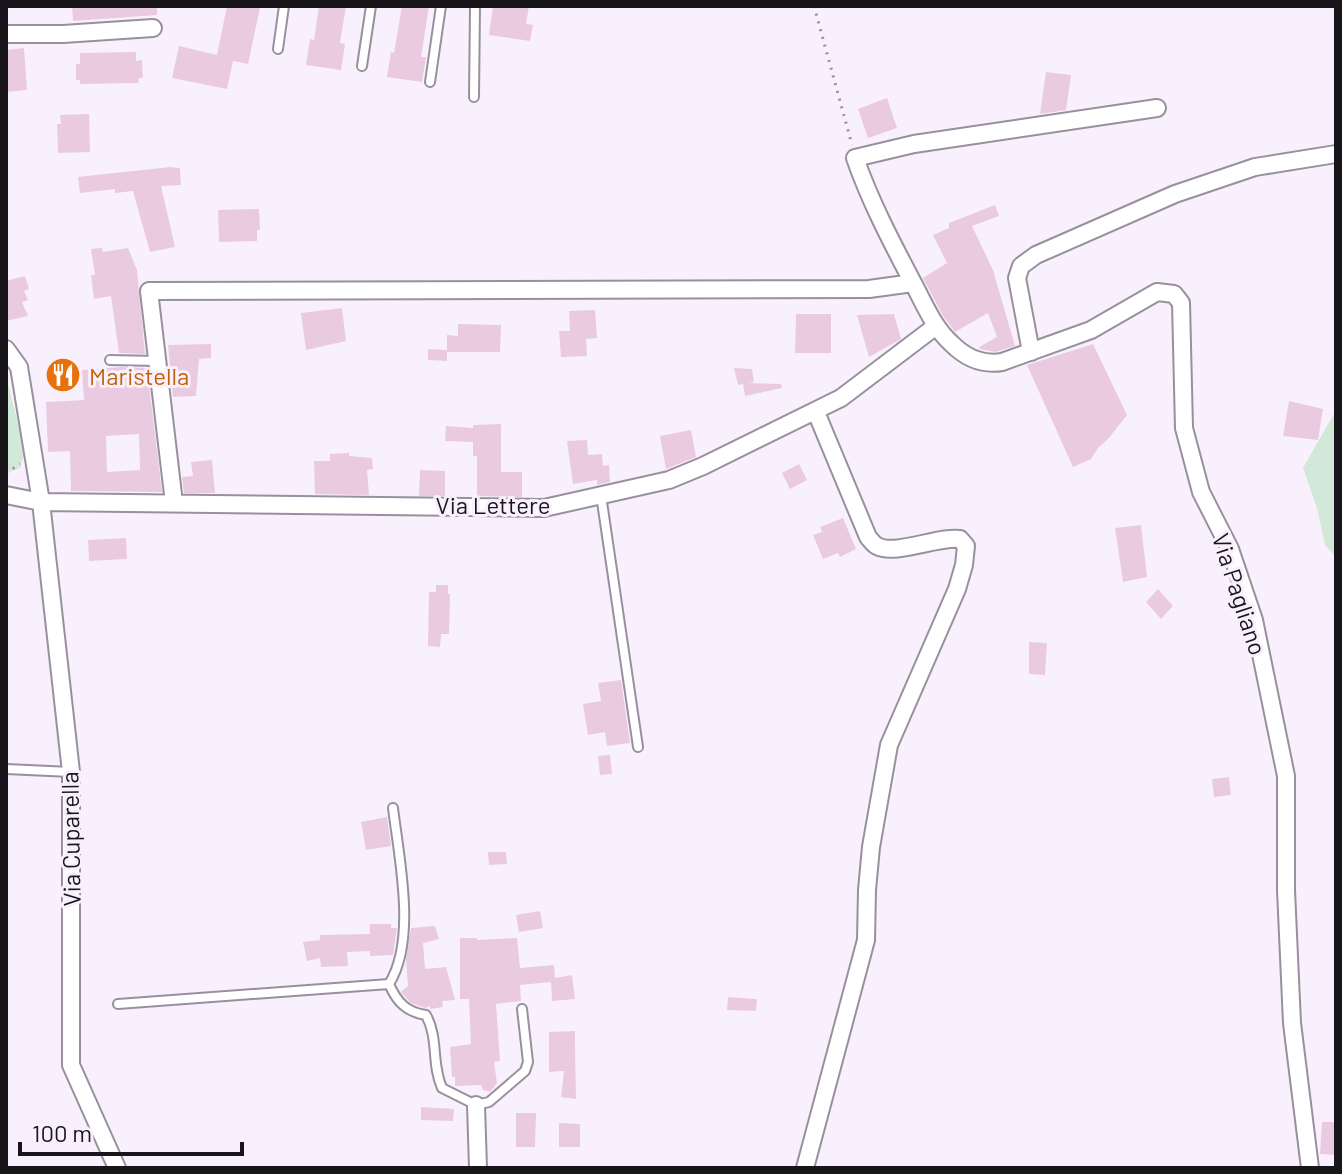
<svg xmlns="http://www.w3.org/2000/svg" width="1342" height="1174" font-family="Barlow,sans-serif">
	<rect width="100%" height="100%" fill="#f8f1fd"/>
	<path fill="#d2e8d8" d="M 6,376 L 25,451 L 20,468 L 6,473 Z
		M 1336,410 L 1336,557 L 1325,545 L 1317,508 L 1303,468 Z"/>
	<path fill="#eacae1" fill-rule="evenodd" d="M 72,6 L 157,6 L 157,15 L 73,21 Z
		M 227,6 L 260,8 L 248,64 L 233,61 L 227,89 L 172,78 L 179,46 L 217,55 Z
		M 319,6 L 346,6 L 340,43 L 345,44 L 341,70 L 306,65 L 310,39 L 314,40 Z
		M 402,6 L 429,6 L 421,57 L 426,57 L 422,82 L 387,77 L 391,52 L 394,53 Z
		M 493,6 L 529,6 L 526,24 L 533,25 L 530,41 L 489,35 Z
		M 24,48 L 27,90 L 6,92 L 6,50 Z
		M 136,52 L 136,61 L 142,60 L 143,78 L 139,78 L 138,83 L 80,84 L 80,80 L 76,80 L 76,64 L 80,64 L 80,53 Z
		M 1046,72 L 1071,75 L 1066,110 L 1040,114 Z
		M 887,98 L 897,128 L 868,138 L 858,109 Z
		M 89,114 L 90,152 L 58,153 L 57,124 L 61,124 L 60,115 Z
		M 170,167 L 180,168 L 181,185 L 161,186 L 175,247 L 150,252 L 133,191 L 115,193 L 115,189 L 80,193 L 78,177 Z
		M 995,205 L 999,216 L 972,226 L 993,270 L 1015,346 L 995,352 L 980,349 L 979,347 L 997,337 L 988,313 L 955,332 L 943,316 L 923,278 L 947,263 L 933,235 L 949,228 L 949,223 Z
		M 259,209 L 260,230 L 257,230 L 257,241 L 219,242 L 218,210 Z
		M 102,248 L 103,252 L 128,248 L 137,270 L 145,354 L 119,353 L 111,296 L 94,299 L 91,275 L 95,275 L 91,249 Z
		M 25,276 L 29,289 L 24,291 L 28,300 L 22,302 L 28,316 L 6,321 L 6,281 Z
		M 342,308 L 346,341 L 306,350 L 301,313 Z
		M 595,310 L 597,338 L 586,339 L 587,356 L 561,357 L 559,331 L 570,331 L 569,311 Z
		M 796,314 L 831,314 L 831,353 L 795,353 Z
		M 894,314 L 901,339 L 869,357 L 857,315 Z
		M 458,324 L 501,325 L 500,352 L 447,352 L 447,361 L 428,360 L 428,349 L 447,350 L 447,335 L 458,336 Z
		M 211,344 L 211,358 L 199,359 L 196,396 L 173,397 L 168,345 Z
		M 1093,344 L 1127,415 L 1108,439 L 1098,448 L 1091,459 L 1073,467 L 1027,365 Z
		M 121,367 L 147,368 L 162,492 L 71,491 L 70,451 L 48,452 L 46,402 L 84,400 L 82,370 ZM 139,434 L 140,470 L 107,472 L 106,436 Z
		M 734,368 L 752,369 L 754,382 L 748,383 L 781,384 L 782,388 L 745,396 L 743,384 L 738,385 Z
		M 1289,401 L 1323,409 L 1318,440 L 1283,436 Z
		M 501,424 L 501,472 L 522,472 L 522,497 L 477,496 L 477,456 L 473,456 L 473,442 L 445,441 L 446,426 L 473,428 L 473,425 Z
		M 691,430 L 696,457 L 666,469 L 660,436 Z
		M 587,440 L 588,455 L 602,454 L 603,466 L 609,465 L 610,482 L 597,485 L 597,480 L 573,484 L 567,441 Z
		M 349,453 L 349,456 L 372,458 L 373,469 L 367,470 L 369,495 L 315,494 L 314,461 L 330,461 L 330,454 Z
		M 212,460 L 215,493 L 184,493 L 182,477 L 193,476 L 191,462 Z
		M 799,464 L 807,480 L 790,489 L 782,473 Z
		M 420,470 L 445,471 L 445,496 L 419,496 Z
		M 843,518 L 856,549 L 840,557 L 838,553 L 823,559 L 813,535 L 822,532 L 820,527 Z
		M 1141,525 L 1147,577 L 1123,582 L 1115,528 Z
		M 126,538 L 127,559 L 89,561 L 88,540 Z
		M 436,585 L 448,585 L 448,594 L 450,594 L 449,634 L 441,634 L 440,647 L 428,646 L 429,592 L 436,592 Z
		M 1158,589 L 1173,606 L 1161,619 L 1146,602 Z
		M 1029,642 L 1047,643 L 1045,675 L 1029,674 Z
		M 621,680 L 630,743 L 607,746 L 605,732 L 588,735 L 583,704 L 601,701 L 598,683 Z
		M 610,755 L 612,774 L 600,775 L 598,756 Z
		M 1229,777 L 1231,795 L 1214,797 L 1212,779 Z
		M 387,817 L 391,846 L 366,850 L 361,822 Z
		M 488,852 L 506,852 L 507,864 L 489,865 Z
		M 540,911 L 543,928 L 519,932 L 516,915 Z
		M 370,924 L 391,924 L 391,928 L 397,928 L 393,955 L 370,956 L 370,951 L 347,952 L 348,966 L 321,967 L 320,958 L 307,961 L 303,942 L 320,940 L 320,935 L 370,934 Z
		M 435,926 L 439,939 L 423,943 L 425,969 L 446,967 L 455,1000 L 442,1001 L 443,1007 L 430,1009 L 430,1006 L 425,1008 L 411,1003 L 401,992 L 408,986 L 406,959 L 411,928 Z
		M 460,938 L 477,938 L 477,940 L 517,938 L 520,968 L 554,965 L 555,978 L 572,975 L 575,999 L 552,1001 L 551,982 L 520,985 L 521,1001 L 496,1004 L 500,1061 L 494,1062 L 497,1083 L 490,1092 L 483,1090 L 481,1085 L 455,1086 L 455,1077 L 452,1077 L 450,1047 L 471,1044 L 469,999 L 460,999 Z
		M 728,997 L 757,999 L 756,1011 L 727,1010 Z
		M 575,1031 L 575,1044 L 576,1099 L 561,1097 L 564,1071 L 549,1072 L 549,1032 Z
		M 421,1107 L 454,1109 L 453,1121 L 421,1120 Z
		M 516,1113 L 536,1113 L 535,1147 L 516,1147 Z
		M 1322,1122 L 1336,1122 L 1336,1155 L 1320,1154 Z
		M 559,1123 L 580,1124 L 580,1147 L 559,1147 Z"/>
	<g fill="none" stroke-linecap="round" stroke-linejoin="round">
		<defs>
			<path id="lane" d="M 278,49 L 284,6
				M 362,66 L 371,6
				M 430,82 L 441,6
				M 474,97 L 475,6
				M 110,360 L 157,361
				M 601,495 L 638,747
				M 6,769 L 71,772
				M 389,984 C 417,940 399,858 393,808
				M 118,1004 L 389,984 C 397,1002 406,1012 426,1015 C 439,1039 431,1063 442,1088 L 476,1105 L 489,1102 L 525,1071 L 528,1062 L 522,1009"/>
			<path id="street" d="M 6,34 L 63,34 L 153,28
				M 1157,108 L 914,144 L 855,158 C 870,201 891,241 912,281 C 924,303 933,327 952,344 C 966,358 983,365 1002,362 L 1091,330 L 1157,292 L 1174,294 L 1181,303 L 1184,428 L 1201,492 L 1230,549 L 1254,620 L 1286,776 L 1286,890 L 1292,1023 L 1310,1168
				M 6,349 L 19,367 L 41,502 L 71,772 L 71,1065 L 117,1168
				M 1031,352 L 1017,278 L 1021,266 L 1036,255 L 1175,194 L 1255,167 L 1336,154
				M 6,495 L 41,502 L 544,508 L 669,480 L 703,466 L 841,398 L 936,326
				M 174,503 L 149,291 L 869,289 L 913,283
				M 476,1105 L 478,1168
				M 805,1168 L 866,940 L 867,890 L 871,847 L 889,745 L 957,589 L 964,565 L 966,546 L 960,539 C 938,536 895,556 877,546 C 873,544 871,540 868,537 L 816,412"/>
		</defs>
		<use href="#lane" stroke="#98909e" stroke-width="12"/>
		<use href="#street" stroke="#98909e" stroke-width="20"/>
		<path stroke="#96919a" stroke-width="3" stroke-dasharray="2 6" stroke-linecap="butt" d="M 814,6 L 852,145
			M 6,473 L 20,464"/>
		<use href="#lane" stroke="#fff" stroke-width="8"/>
		<use href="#street" stroke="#fff" stroke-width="16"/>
	</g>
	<defs>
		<symbol id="restaurant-disc" viewBox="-11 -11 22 22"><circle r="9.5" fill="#e8710a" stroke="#f8f1fd"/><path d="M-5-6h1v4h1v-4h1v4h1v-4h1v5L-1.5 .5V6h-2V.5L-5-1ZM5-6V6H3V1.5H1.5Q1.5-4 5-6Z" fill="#fff"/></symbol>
	</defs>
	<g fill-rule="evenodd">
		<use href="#restaurant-disc" x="43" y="355" width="40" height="40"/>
	</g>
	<g text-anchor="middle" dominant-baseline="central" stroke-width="6" stroke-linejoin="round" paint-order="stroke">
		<g font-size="24" fill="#c56008" stroke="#f8f1fd" text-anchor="start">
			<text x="89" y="375">Maristella</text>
		</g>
		<g font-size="24" fill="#19161b" stroke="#f8f1fd">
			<text x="493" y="504">Via Lettere</text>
			<text transform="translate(1240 594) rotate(72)">Via Pagliano</text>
			<text transform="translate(70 839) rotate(-91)">Via Cuparella</text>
		</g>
	</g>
	<rect width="1342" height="1174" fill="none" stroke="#19161b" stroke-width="16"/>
	<path d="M20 1142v12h222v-12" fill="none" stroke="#19161b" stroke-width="4"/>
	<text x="32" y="1142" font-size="24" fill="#19161b" stroke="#f8f1fd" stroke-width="6" paint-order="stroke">100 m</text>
</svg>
